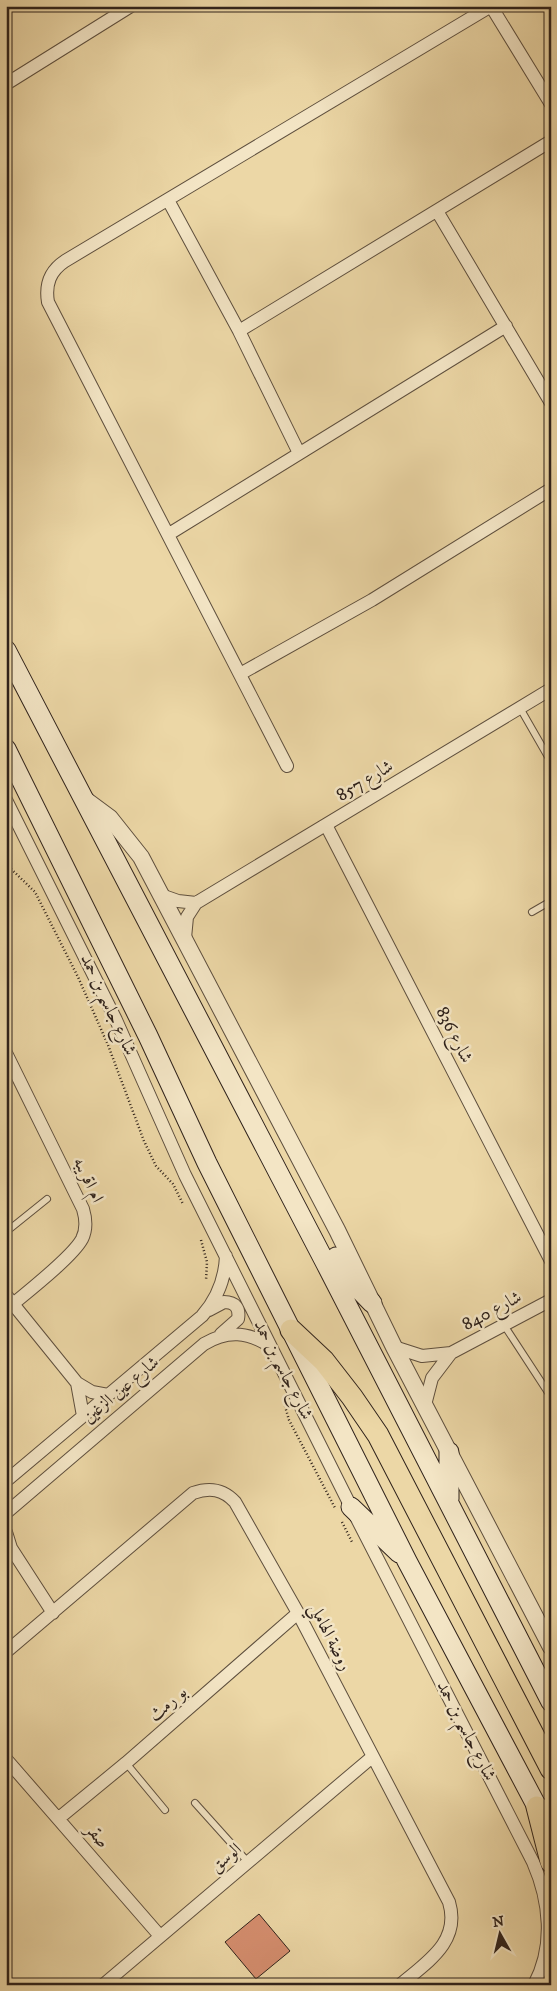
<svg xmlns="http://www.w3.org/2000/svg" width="557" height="1991" font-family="'IM FELL DW Pica',Amiri,serif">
	<rect width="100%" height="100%" fill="#ecd7a6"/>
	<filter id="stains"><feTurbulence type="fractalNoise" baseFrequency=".004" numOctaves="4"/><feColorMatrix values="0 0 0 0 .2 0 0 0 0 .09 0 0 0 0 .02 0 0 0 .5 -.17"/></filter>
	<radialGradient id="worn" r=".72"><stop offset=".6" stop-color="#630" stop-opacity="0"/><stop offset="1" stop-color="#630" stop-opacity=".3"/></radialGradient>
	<path fill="#d58e6f" stroke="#2f221b" d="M 259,1914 L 290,1951 L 256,1979 L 225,1942 Z"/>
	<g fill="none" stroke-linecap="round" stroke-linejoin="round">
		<defs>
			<path id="service" d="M 520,708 L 551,762
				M 532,912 L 551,901
				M 6,1232 L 47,1199
				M 504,1325 L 551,1397
				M 551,1337 L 551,1348
				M 126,1763 L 165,1810
				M 195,1803 L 248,1862"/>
			<path id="minor" d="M 491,6 L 551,104
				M 6,84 L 131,6
				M 168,200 L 239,331 L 299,453
				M 437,211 L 551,403
				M 239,331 L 551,141
				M 169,534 L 506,326
				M 240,674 L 372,600 L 551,489
				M 287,766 L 48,302 C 45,284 50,271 65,261 L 491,6
				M 6,800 L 116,1020 L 185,1175 L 351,1507 L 533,1862 C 550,1901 555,1946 534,1985
				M 326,825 L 551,1261
				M 161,895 L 178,901 L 196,903
				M 185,938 L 187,917 L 196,903 L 551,689
				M 6,1053 L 83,1209 C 86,1219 87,1229 82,1239 C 73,1256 30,1290 13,1304 L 6,1295
				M 13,1304 L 77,1383 L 92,1392 L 108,1395
				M 209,1310 L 224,1302 C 235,1302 240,1308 238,1319 L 221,1334
				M 394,1347 L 422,1356 L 451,1353 L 551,1300
				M 77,1383 L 83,1416
				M 425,1405 L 432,1378 L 451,1353
				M 6,1481 L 202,1316 C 217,1299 225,1279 226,1256
				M 6,1513 L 204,1344 C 227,1330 248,1331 271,1347
				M 6,1532 L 11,1548 L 53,1613
				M 6,1652 L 193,1493 C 210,1487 223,1489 235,1502 L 298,1613 L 449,1902 C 461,1942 427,1962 400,1985
				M 6,1759 L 160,1936
				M 59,1818 L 126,1763 L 298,1613
				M 103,1985 L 371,1758"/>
			<path id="tertiary" d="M 83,798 L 110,818 L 141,857 L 337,1230 L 394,1347 L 551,1647"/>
			<path id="secondary" d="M 6,650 L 326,1264 L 551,1702
				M 6,749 L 148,1036 L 207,1163 L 407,1561 L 544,1820
				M 336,1257 L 348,1278 L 372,1303
				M 449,1499 L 449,1452
				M 351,1507 L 399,1553"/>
			<path id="primary" d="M 291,1330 L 324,1361 L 352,1397 L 378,1435 L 551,1769
				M 537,1807 L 551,1862"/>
		</defs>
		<use href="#service" stroke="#5e4f3e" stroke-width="8"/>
		<use href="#minor" stroke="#5e4f3e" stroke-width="14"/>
		<use href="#tertiary" stroke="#5e4f3e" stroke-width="18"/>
		<use href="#secondary" stroke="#2f221b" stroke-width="21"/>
		<use href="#primary" stroke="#2f221b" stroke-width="23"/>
		<path stroke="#2f221b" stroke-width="2.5" stroke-dasharray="1 2.5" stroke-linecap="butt" d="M 6,864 L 35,892 L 78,977 L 108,1045 L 144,1141 L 156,1166 L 173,1184 L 183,1204
			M 201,1240 L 207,1262 L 206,1281
			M 285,1406 L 289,1420 L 335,1508
			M 342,1522 L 352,1542"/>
		<use href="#service" stroke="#f3e5c5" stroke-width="6"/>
		<use href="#minor" stroke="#f3e5c5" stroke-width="12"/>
		<use href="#tertiary" stroke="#f3e5c5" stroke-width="16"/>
		<use href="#secondary" stroke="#f3e5c5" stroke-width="19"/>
		<use href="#primary" stroke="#ecd7a6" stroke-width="21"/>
	</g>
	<g text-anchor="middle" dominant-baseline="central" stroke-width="5" stroke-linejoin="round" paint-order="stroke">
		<g font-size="18" fill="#2f221b" stroke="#f3e5c5">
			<text transform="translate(365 781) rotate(-31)">شارع 857</text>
			<text transform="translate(108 1005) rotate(65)">شارع جاسم بن حمد</text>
			<text transform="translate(454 1035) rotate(63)">شارع 836</text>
			<text transform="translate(88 1180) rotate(65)">ام اقريبه</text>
			<text transform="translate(492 1311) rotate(-28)">شارع 840</text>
			<text transform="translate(283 1370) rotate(63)">شارع جاسم بن حمد</text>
			<text transform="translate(121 1390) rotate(-40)">شارع عين الزغين</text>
			<text transform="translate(330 1637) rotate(63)">روضة الهاملي</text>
			<text transform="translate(168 1704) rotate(-41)">بو رمث</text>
			<text transform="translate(466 1731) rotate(63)">شارع جاسم بن حمد</text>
			<text transform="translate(97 1836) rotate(49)">صقر</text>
			<text transform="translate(226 1858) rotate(-40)">الوسق</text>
		</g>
	</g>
	<rect width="557" height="1991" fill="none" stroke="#ecd7a6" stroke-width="25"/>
	<rect x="8" y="8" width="542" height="1976" fill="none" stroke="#2f221b" stroke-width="2.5"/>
	<rect x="12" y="12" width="532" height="1966" fill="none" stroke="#2f221b"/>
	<g transform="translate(500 1934) rotate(352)" stroke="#f3e5c5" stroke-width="4" paint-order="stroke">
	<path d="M0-4L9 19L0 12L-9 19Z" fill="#2f221b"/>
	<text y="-8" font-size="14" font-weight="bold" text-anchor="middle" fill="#2f221b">N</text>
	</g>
	<rect width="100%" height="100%" filter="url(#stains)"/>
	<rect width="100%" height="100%" fill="url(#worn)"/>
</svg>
